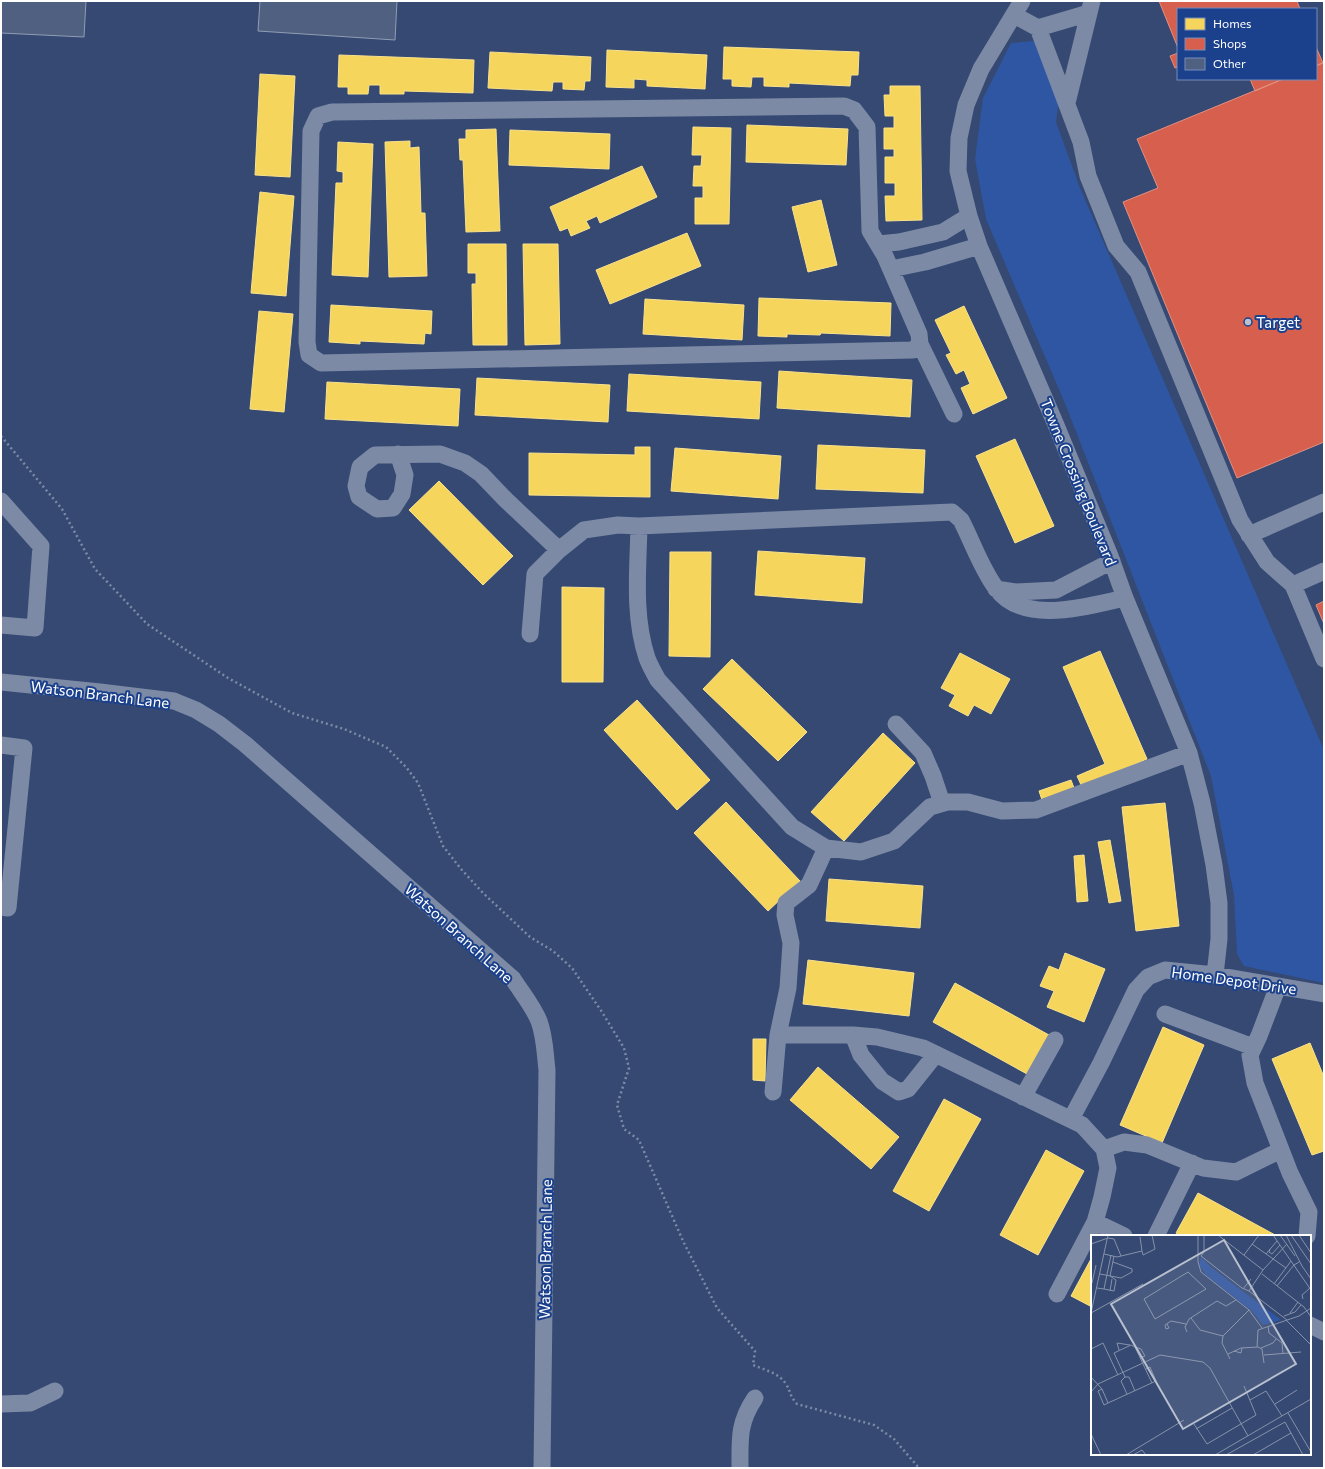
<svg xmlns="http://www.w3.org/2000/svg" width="1325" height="1469" font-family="Commissioner,sans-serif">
	<rect width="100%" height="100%" fill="#354972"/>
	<path fill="#2f56a2" d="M 1034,41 L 1059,100 L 1056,122 L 1080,188 L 1324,750 L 1324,983 L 1244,966 L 1237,954 L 1234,895 L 1211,776 L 1064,401 L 986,219 L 975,159 L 983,98 L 1011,43 Z"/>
	<path fill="#f6d55c" stroke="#f9e28d" d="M 724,47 L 859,52 L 858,75 L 851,75 L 850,86 L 789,83 L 789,87 L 764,86 L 764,77 L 752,77 L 751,87 L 732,86 L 732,79 L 723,79 Z
		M 607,50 L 707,55 L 705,89 L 647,86 L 647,80 L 634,79 L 634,88 L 606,87 Z
		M 490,52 L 591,57 L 590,81 L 585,81 L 584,90 L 563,89 L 563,82 L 553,82 L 552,91 L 488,88 Z
		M 339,55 L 474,60 L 473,93 L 404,91 L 404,94 L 380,94 L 380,85 L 369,85 L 368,94 L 348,94 L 348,87 L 338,87 Z
		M 260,74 L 295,76 L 290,177 L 255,175 Z
		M 890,86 L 920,86 L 922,220 L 886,221 L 885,196 L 895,196 L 895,183 L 885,183 L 885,157 L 894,157 L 894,149 L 884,149 L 884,128 L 894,128 L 894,116 L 885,116 L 884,95 L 890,95 Z
		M 747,125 L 848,129 L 846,165 L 746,162 Z
		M 693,127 L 731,128 L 729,224 L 695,224 L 695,198 L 703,198 L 703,186 L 693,186 L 694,166 L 701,166 L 702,155 L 692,155 Z
		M 496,129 L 500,231 L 466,232 L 463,160 L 460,160 L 459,139 L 466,139 L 466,130 Z
		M 510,130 L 610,134 L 609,169 L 509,165 Z
		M 410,141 L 410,148 L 419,147 L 421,213 L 425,213 L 427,276 L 389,277 L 385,142 Z
		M 338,142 L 373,144 L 368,277 L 332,275 L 336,183 L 343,183 L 343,172 L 337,171 Z
		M 642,166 L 657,197 L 600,223 L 597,216 L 586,221 L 590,228 L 571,236 L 568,228 L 560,231 L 550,207 Z
		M 260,192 L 294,196 L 286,296 L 251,293 Z
		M 821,200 L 837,265 L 808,272 L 792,207 Z
		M 687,233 L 701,266 L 610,304 L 596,270 Z
		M 468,244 L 506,244 L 507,345 L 473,345 L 472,284 L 476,284 L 476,273 L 468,273 Z
		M 523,244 L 558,244 L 560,344 L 525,345 Z
		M 759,298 L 891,303 L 890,336 L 821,333 L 820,335 L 787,334 L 787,337 L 758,336 Z
		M 645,299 L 744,305 L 742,340 L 643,334 Z
		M 331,305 L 432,311 L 431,334 L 425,333 L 424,344 L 360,341 L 360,344 L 329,342 Z
		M 964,306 L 1007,398 L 973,414 L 961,388 L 970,384 L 964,370 L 956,374 L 946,355 L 951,353 L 935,320 Z
		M 259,311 L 293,314 L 284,412 L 250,409 Z
		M 779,371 L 912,380 L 910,417 L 777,408 Z
		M 629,374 L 761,382 L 759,419 L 627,411 Z
		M 477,378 L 610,385 L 608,422 L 475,415 Z
		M 327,382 L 460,389 L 458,426 L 325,419 Z
		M 1015,439 L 1054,526 L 1015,543 L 976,456 Z
		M 818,445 L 925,450 L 923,493 L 816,489 Z
		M 635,447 L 650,447 L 650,497 L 529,495 L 529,453 L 635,455 Z
		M 675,448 L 781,456 L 778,499 L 671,491 Z
		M 439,481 L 513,556 L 483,585 L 409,510 Z
		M 758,551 L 865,558 L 862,603 L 755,595 Z
		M 670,552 L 711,552 L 710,657 L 669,656 Z
		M 562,587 L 604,588 L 603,682 L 562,682 Z
		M 1100,651 L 1147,759 L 1082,787 L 1077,776 L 1105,764 L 1063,667 Z
		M 960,653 L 1010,679 L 991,714 L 974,705 L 968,716 L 949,706 L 955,695 L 941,688 Z
		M 732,659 L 807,732 L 778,761 L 703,689 Z
		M 637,700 L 710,780 L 677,810 L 604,730 Z
		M 883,733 L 915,763 L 844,841 L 811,812 Z
		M 1071,780 L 1074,788 L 1042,800 L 1039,791 Z
		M 726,802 L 800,881 L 768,911 L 694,833 Z
		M 1165,803 L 1179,926 L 1136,931 L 1122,807 Z
		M 1110,840 L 1121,901 L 1109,903 L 1098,842 Z
		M 1084,855 L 1088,901 L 1077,902 L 1074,856 Z
		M 829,879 L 923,886 L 920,928 L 826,921 Z
		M 1065,953 L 1105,969 L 1084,1022 L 1047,1007 L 1054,991 L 1040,986 L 1049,966 L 1059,970 Z
		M 808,960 L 914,973 L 909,1016 L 803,1004 Z
		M 955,983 L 1049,1035 L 1027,1074 L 933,1022 Z
		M 1163,1027 L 1204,1045 L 1162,1143 L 1120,1125 Z
		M 753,1039 L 766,1039 L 765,1081 L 753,1080 Z
		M 1310,1043 L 1324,1077 L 1324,1151 L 1312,1155 L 1272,1059 Z
		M 818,1067 L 899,1137 L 871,1169 L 790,1100 Z
		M 944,1099 L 981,1119 L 929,1211 L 893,1191 Z
		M 1046,1150 L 1084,1171 L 1038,1255 L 1000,1235 Z
		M 1198,1193 L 1277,1236 L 1182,1236 L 1176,1233 Z
		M 1092,1257 L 1092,1307 L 1071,1296 Z"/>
	<path fill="#d6604d" stroke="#e29082" d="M 1159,1 L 1297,1 L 1300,9 L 1178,9 L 1178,48 Z
		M 1316,47 L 1323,63 L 1316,66 Z
		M 1178,53 L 1178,67 L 1175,68 L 1170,56 Z
		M 1324,62 L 1324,442 L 1237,478 L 1123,202 L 1158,188 L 1137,139 L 1283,79 L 1316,79 L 1316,66 Z
		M 1250,79 L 1283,79 L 1255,91 Z
		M 1324,601 L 1324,624 L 1316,605 Z"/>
	<path fill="#4f6081" stroke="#909db5" d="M 1,1 L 86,1 L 84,37 L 1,33 Z
		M 260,1 L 397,1 L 395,40 L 258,31 Z"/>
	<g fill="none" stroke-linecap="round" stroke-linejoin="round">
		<path stroke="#7c8aa6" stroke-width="2.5" stroke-dasharray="2 3" stroke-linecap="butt" d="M 1,436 L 62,509 L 95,569 L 147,624 L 228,678 L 292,713 L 344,729 L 386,747 L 406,767 L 418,783 L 443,846 L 461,869 L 483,893 L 530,937 L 553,951 L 572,968 L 602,1012 L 624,1048 L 629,1068 L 617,1105 L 624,1129 L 639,1140 L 683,1241 L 717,1308 L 755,1351 L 753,1365 C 765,1370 779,1373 786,1384 C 791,1392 789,1395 797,1404 L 874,1425 L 894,1439 L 919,1468"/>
		<path stroke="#7c8aa6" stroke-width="17" d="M 1022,1 L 981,69 L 966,105 L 959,138 L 958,171 L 969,216 L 979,246 L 1056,425 L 1110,556 L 1125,598 L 1189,753 L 1202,803 L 1214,865 L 1219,903 L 1219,939 L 1215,975
			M 1014,15 L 1038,28 L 1089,13 L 1092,1
			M 1038,28 L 1081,142 L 1088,176 L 1116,246 L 1138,272 L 1240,520 L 1267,562 L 1293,585
			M 1067,103 L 1089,13
			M 844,106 L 854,110 L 867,127 L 870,231 L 885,256 L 919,334 L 920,344 L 913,350 L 321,363 L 309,355 L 307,342 L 311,131 L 318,116 L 332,112 Z
			M 878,244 L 899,242 L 943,232 L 969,216
			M 891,269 L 925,262 L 979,246
			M 920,344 L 954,414
			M 398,454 L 405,475 L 402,494 L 393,508 L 377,509 L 359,497 L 356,486 L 360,467 L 375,455 L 440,454 L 465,463 L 481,474 L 506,500 L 559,550
			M 1,501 L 41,546 L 35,628 L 1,625
			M 639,526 C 638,570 633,616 647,658 C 650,666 654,673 658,680 L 792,827 L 826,848 L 861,852 L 894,841 L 930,807 L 947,802 L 968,802 L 1002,811 L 1036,810 L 1189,753
			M 1249,535 L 1324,502
			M 1324,571 L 1293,585 L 1324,659
			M 996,589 L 1015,592 L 1056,590 L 1112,561
			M 530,634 L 535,574 L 559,550 L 584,530 L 618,525 L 639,526 L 952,512 L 961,520 C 972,541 982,570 996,588 C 1023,626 1087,606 1125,598
			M 1,682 L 100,692 L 174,701 L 196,710 L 219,724 L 245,744 L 513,979 C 522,993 533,1006 539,1021 C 545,1037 545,1054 547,1070 L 542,1468
			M 896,724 L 923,753 L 933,776 L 942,803
			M 1,745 L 24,748 L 8,908 L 1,907
			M 1278,986 L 1259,1036 L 1250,1055 L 1255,1083 L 1290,1173 L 1309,1212 L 1307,1236
			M 1165,1014 L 1253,1047
			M 778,1035 L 853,1035 L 877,1037 L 923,1048 L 1082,1125 L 1104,1149 L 1108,1168 L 1102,1197 L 1095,1222 L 1057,1294
			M 853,1035 L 861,1055 L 882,1081 L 899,1092 L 908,1089 L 936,1054
			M 773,1092 L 778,1035 L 788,988 L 791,943 L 785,915 L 786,903 L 809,885 L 826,848
			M 1023,1097 L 1055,1040
			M 1071,1119 L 1101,1063 L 1136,990 L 1148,977 L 1165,970 L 1215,975 L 1324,994
			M 1104,1149 L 1124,1142 L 1147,1145 L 1203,1168 L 1236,1172 L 1281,1150
			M 1095,1222 L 1124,1236
			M 1156,1236 L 1192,1163
			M 1310,1325 L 1324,1332
			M 1,1404 L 30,1403 L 55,1391
			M 740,1468 C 740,1440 738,1423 755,1398"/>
	</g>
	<circle fill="#b8bfce" stroke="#1b408c" stroke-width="1.5" cx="1248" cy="322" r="4"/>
	<g text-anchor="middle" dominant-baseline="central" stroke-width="4" stroke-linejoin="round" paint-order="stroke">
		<g font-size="15" fill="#fff" stroke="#1b408c" text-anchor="start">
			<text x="1256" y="322">Target</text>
		</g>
		<g font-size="15" fill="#fff" stroke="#1b408c">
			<text transform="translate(1079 482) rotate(68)">Towne Crossing Boulevard</text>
			<text transform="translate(100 694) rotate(7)">Watson Branch Lane</text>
			<text transform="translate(459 933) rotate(42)">Watson Branch Lane</text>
			<text transform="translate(1234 980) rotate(8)">Home Depot Drive</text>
			<text transform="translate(545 1249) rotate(-89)">Watson Branch Lane</text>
		</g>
	</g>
	<g transform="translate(1091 1235)">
		<rect width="220" height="220" fill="#354972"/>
		<path d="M 110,22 L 121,33 L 190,85 L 172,90 L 161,76 L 115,40 L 108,30 Z" fill="#2f56a2"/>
		<path fill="none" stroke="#8692aa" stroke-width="1" d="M 107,0 L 107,27 L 110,37 L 158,75 L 171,93M 127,0 L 172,35 L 196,9M 182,0 L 220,55M 189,0 L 204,21M 195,0 L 211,31M 200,0 L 220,29M 208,0 L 220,18M 49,2 L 51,16M 23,4 L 30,21M 0,9 L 17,3 L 23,4M 161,9 L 195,33M 179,14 L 178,17 L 181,19 L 189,10M 13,19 L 26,22 L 51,16 L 52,20 L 64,14 L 61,0M 175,19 L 186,6M 153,20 L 168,0M 23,21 L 19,41 L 25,45M 110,21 L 151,53 L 158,56M 110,21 L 113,17 L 113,0M 211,31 L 220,44M 172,35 L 158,56 L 196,85M 97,37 L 115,54 L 64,84 L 53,64 ZM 9,39 L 30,43 L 41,37 L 41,34 L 22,27M 171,39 L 213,72 L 220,82M 1,48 L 5,30M 183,49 L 200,26M 186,51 L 203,30 L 208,27M 6,53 L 13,54 L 20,20M 13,54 L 23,56 L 25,45M 152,54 L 160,44M 19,56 L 21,44M 212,64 L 211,60 L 219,53M 0,78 L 52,49M 0,78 L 17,0M 199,78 L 207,67M 193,81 L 204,77 L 210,70M 100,83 L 109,95 L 132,101 L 158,75M 195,85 L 220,110M 76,89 L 78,93 L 75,94 L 74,90 L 80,86 L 95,89M 177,91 L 178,98 L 191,108 L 192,118M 96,97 L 94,92 L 98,84 L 126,66 L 135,71 L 145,65M 132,101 L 131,108 L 139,124M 44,112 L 50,114 L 54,121 L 49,123M 166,112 L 167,95 L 208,81 L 220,73M 170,113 L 182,108 L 185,104M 0,114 L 12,108 L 27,140M 28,115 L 26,108 L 39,110M 143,116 L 150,118 L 151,113M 137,119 L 150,113 L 167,112 L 171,114 L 173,128M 173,120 L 210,117M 0,142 L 11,154 L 17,168 L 65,146 L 59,132 L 55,134M 34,142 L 30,146 L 36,159M 11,154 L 7,156 L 13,170 L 17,168M 44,156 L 38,142 L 34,142 L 23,118 L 40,110 L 44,112 L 61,148M 0,157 L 7,149 L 69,120 L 112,127 L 119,133 L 157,201M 159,165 L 175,156 L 191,181M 184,169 L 206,155M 197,178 L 220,217M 103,189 L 116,209 L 165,180 L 153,151M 105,194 L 141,173M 0,199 L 10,220M 35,220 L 93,185M 42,220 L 51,215 L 55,220M 124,220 L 220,164M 135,220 L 194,187 L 212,220M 162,220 L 200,198"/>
		<path fill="#b8bfce" fill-opacity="0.15" stroke="#b8bfce" stroke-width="2" d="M 133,5 L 205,129 L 92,194 L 20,69 Z"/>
		<rect width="220" height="220" fill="none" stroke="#fff" stroke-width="2"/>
	</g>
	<rect width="1325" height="1469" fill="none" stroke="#ffffff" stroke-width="4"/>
	<rect x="1177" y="8" width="140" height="72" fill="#1b408c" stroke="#768cba"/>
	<rect x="1185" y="18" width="20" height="12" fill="#f6d55c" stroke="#768cba"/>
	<text x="1213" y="28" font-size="12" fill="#ffffff">Homes</text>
	<rect x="1185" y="38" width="20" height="12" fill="#d6604d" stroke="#768cba"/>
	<text x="1213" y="48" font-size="12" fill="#ffffff">Shops</text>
	<rect x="1185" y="58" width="20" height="12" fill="#4f6081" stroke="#768cba"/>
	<text x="1213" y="68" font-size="12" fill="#ffffff">Other</text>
</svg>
